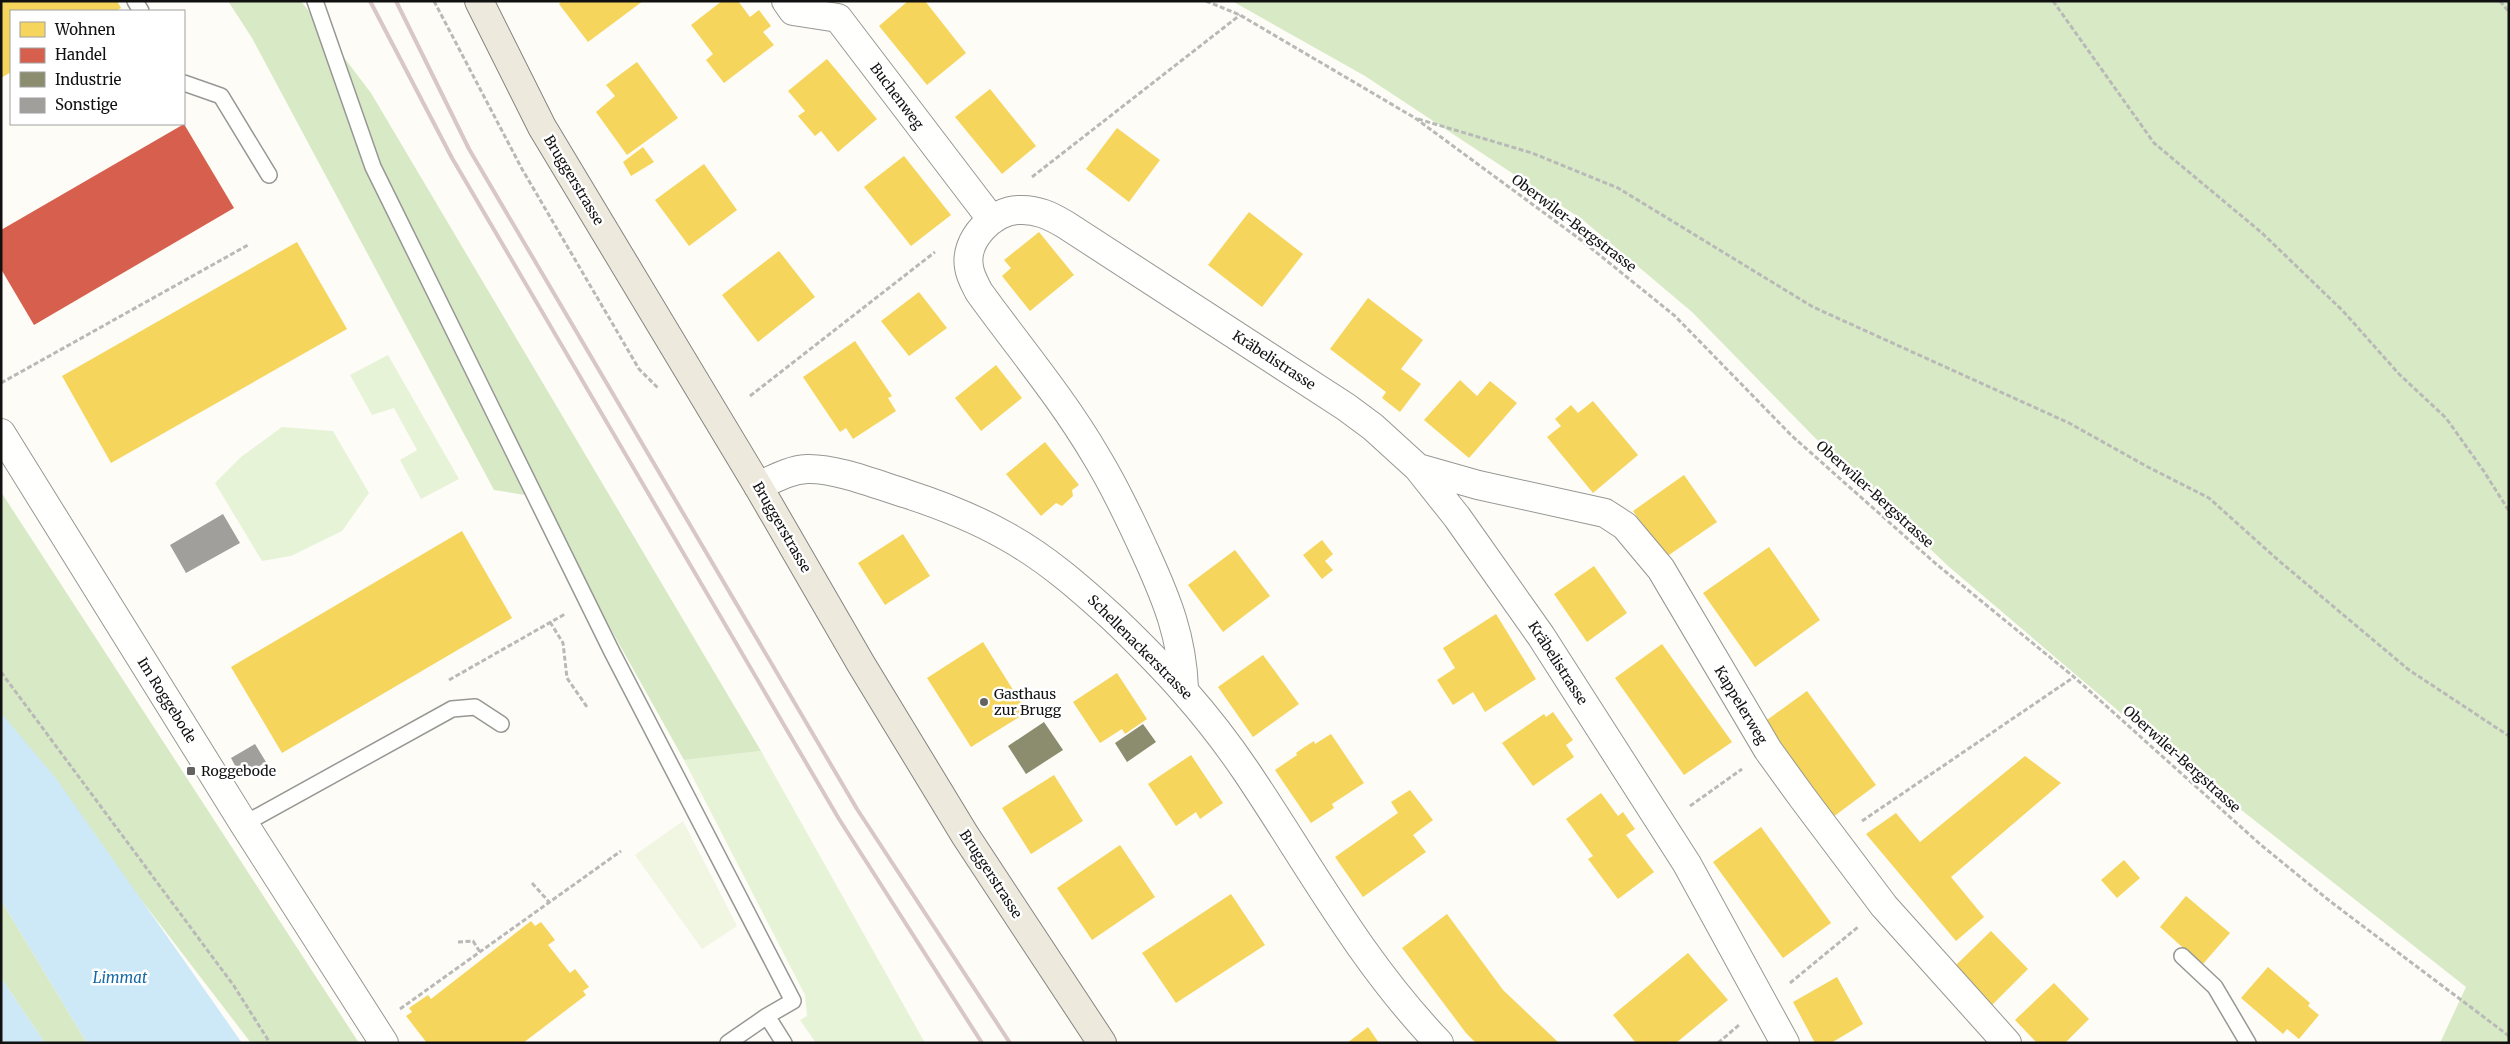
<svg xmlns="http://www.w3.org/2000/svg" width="2510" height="1044" font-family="Merriweather,serif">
	<rect width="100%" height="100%" fill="#fdfcf7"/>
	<path fill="#e7f3d7" d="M 388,355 L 459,479 L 421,499 L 400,460 L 417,450 L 394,408 L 372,415 L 350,375 Z
		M 282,427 L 333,431 L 369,493 L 342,531 L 291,556 L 262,561 L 215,483 L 241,457 Z
		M 761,751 L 925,1043 L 816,1043 L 800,1020 L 807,1016 L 805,995 L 684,760 Z"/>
	<path fill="#d8eac5" d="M 228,1 L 301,1 L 371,93 L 761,751 L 684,760 L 537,497 L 494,490 L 252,38 Z
		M 1232,1 L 2509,1 L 2509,1043 L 2440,1043 L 2466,987 L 2155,742 L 1948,566 L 1822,445 L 1692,312 L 1583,220 L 1365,76 Z
		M 1,492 L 359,1043 L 251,1043 L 1,717 Z
		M 1,900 L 87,1043 L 45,1043 L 1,978 Z"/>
	<path fill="#f0f6e1" d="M 683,821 L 737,926 L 702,949 L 635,855 Z"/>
	<path fill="#cde8f7" d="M 1,713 L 55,777 L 242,1043 L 87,1043 L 1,900 Z
		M 1,978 L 45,1043 L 1,1043 Z"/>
	<path fill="#f6d55c" d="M 1,1 L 117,1 L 121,8 L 116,11 L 11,11 L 11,72 L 1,78 Z
		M 562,1 L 643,1 L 588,42 L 559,4 Z
		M 722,1 L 738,1 L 750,17 L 759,10 L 771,26 L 763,32 L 774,45 L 724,83 L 706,60 L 713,54 L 691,25 Z
		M 908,1 L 925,1 L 966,53 L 927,85 L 879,26 Z
		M 827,59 L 877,119 L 838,152 L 821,131 L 815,136 L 798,116 L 805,111 L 788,91 Z
		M 637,62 L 678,118 L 627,155 L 596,112 L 615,96 L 606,85 Z
		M 990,89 L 1036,146 L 1002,174 L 955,117 Z
		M 1117,128 L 1160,160 L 1129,202 L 1086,169 Z
		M 643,147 L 654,162 L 631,176 L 623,162 Z
		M 904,156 L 951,215 L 911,246 L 864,187 Z
		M 704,164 L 737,210 L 689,246 L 655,200 Z
		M 1249,212 L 1303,254 L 1262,307 L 1208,265 Z
		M 1039,232 L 1074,275 L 1030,311 L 1002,276 L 1011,268 L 1004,260 Z
		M 297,242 L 347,329 L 111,463 L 62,376 Z
		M 779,251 L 815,297 L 758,342 L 722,295 Z
		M 919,292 L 947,328 L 909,356 L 881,321 Z
		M 1368,298 L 1423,340 L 1401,369 L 1421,384 L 1400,412 L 1382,398 L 1386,392 L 1330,349 Z
		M 855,341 L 892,396 L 888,398 L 896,411 L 853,439 L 846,428 L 840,432 L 803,377 Z
		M 996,365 L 1022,398 L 981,431 L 955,398 Z
		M 1460,380 L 1477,396 L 1490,381 L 1517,403 L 1469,458 L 1424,420 Z
		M 1593,401 L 1638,455 L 1593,493 L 1547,437 L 1561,426 L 1555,419 L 1571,405 L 1578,413 Z
		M 1045,442 L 1079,485 L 1072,490 L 1073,496 L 1062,506 L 1056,503 L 1041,516 L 1006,474 Z
		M 1684,475 L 1717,522 L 1666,557 L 1633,511 Z
		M 462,531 L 512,618 L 282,753 L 231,667 Z
		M 903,534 L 930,576 L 885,605 L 858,563 Z
		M 1322,540 L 1333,554 L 1325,561 L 1333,570 L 1322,579 L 1303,555 Z
		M 1769,547 L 1820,620 L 1755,667 L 1703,593 Z
		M 1235,550 L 1270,596 L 1223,632 L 1188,585 Z
		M 1594,566 L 1627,613 L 1587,642 L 1554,594 Z
		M 1496,614 L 1536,679 L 1485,712 L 1473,692 L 1453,705 L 1437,680 L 1455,668 L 1443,648 Z
		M 983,642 L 1027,712 L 971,747 L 927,678 Z
		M 1662,644 L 1732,742 L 1684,775 L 1615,678 Z
		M 1263,655 L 1299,704 L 1253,737 L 1218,687 Z
		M 1117,673 L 1147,719 L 1125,734 L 1122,729 L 1100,743 L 1073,702 Z
		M 1807,691 L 1876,785 L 1829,820 L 1760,725 Z
		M 1553,712 L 1573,740 L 1566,745 L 1574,757 L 1533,786 L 1502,743 L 1544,714 L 1546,717 Z
		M 1331,734 L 1364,783 L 1332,804 L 1334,808 L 1311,823 L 1275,770 L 1297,755 L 1296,753 L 1303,748 L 1314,741 L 1315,744 Z
		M 1191,755 L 1223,803 L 1200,819 L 1196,812 L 1176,826 L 1148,784 Z
		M 2025,756 L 2061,783 L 1951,877 L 1984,917 L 1956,941 L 1866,834 L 1896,813 L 1920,842 Z
		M 1054,775 L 1083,821 L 1031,854 L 1002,808 Z
		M 1410,790 L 1433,820 L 1413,835 L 1426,852 L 1363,897 L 1335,857 L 1398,813 L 1391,802 Z
		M 1601,793 L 1618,816 L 1623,812 L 1630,822 L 1635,829 L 1626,835 L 1654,872 L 1618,899 L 1588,859 L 1593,856 L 1566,819 Z
		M 1761,827 L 1831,923 L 1783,958 L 1713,862 Z
		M 1120,845 L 1155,897 L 1092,940 L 1057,888 Z
		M 2124,860 L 2140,878 L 2117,898 L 2101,880 Z
		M 1231,894 L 1265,945 L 1176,1003 L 1142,953 Z
		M 2186,896 L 2230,933 L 2202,965 L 2160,927 Z
		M 1447,914 L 1503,990 L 1559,1043 L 1476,1043 L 1466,1033 L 1402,948 Z
		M 531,921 L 535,926 L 541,922 L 555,940 L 548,945 L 570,973 L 575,969 L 589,987 L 583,991 L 586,995 L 523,1043 L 427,1043 L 406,1016 L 412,1012 L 409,1008 L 428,995 L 431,999 Z
		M 1991,931 L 2028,969 L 1991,1006 L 1953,968 Z
		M 1688,953 L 1728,1000 L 1676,1043 L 1636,1043 L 1613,1015 Z
		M 2268,967 L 2310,1003 L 2308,1006 L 2319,1015 L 2299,1039 L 2287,1029 L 2283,1034 L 2241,998 Z
		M 1837,977 L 1863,1024 L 1831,1043 L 1815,1043 L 1793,1002 Z
		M 2054,983 L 2089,1019 L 2065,1043 L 2037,1043 L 2015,1020 Z
		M 1368,1027 L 1379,1043 L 1347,1043 Z"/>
	<path fill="#d6604d" d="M 184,124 L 234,208 L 34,325 L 1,269 L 1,230 Z"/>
	<path fill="#8c8c6e" d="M 1044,722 L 1063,750 L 1026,774 L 1008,746 Z
		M 1143,724 L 1156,742 L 1127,762 L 1115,743 Z"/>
	<path fill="#a19f9c" d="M 223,514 L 240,543 L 186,573 L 170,545 Z
		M 255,744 L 266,762 L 241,777 L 231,758 Z"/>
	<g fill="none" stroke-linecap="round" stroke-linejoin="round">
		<defs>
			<path id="lane" d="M 135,1 L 141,11
				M 315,1 L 373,167 L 612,652 L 793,1001 L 767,1016
				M 184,83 L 221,96 L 269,175
				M 244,824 L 452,709 L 475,707 L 501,724
				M 2182,956 L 2215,987 L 2248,1043
				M 728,1043 L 767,1016 L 784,1043"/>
			<path id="street" d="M 786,1 L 793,11 L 838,18 L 992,220
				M 1,433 L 244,824 L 384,1043
				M 1418,468 L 1478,485 L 1605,513 L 1625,526 L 1661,569 L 1768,750 L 1802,797 L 1884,906 L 2007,1043
				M 758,486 C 774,479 789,470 807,469 C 836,468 878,485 907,494 C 941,505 974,518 1006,536 C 1046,558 1080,588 1114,619 C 1165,668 1206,712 1246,771 C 1310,866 1359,959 1439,1043
				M 1184,688 C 1182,637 1167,600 1146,554 C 1131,521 1115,487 1096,456 C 1062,398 1018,346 979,292 C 975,284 970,276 969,267 C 964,240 993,210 1019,210 C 1037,209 1051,216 1066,225 L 1346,407 L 1373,427 L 1418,468 L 1457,517 L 1541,636 L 1687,864 L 1785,1043"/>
			<path id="primary" d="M 479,1 L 542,127 L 758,486 L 861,664 L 965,835 L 1102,1043"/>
		</defs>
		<use href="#lane" stroke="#979795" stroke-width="18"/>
		<use href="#street" stroke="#979795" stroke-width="30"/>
		<use href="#primary" stroke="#858482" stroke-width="30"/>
		<path stroke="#b9b9b8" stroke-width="3" stroke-dasharray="5 2.5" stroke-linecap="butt" d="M 434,1 L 522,169 L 639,369 L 659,389
			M 1206,1 L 1240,15 L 1415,118 L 1581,240 L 1675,316 L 1792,436 L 1935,563 L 2074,677 L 2261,845 L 2331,902 L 2509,1036
			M 2053,1 L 2154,143 L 2262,233 L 2343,311 L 2399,374 L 2446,418 L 2483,470 L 2509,511
			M 2500,1 L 2509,12
			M 1418,119 L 1532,153 L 1618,188 L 1813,307 L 2069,423 L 2146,466 L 2209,498 L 2278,560 L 2409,670 L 2509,736
			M 1032,177 L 1240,15
			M 1,383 L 248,245
			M 750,396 L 935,252
			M 550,622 L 563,643 L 567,678 L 587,707
			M 1,672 L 234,986 L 270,1043
			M 449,680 L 565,614
			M 1690,806 L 1742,769
			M 1862,821 L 2074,677
			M 532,883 L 550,903
			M 458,942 L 473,941 L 480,952
			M 1790,983 L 1858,927
			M 400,1009 L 621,851
			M 1718,1043 L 1739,1025"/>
		<use href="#lane" stroke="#fffffe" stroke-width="15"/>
		<use href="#street" stroke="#fffffe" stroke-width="28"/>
		<use href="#primary" stroke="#ede9dc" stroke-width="28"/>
		<path stroke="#d9c6c7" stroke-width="4" d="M 370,1 L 452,158 L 839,819 L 982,1043
			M 396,1 L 469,149 L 857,809 L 1010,1043"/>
	</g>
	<g fill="#646362" stroke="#fff" stroke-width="2">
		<circle cx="984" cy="702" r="5"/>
		<rect x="186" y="766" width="10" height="10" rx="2.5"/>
	</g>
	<g text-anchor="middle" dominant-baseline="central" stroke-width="5" stroke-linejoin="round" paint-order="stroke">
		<g font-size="14" fill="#111" stroke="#fff">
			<text transform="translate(897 96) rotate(53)">Buchenweg</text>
			<text transform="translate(574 180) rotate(59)">Bruggerstrasse</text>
			<text transform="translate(1574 223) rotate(37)">Oberwiler-Bergstrasse</text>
			<text transform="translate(1274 360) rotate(33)">Kräbelistrasse</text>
			<text transform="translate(1875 494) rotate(42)">Oberwiler-Bergstrasse</text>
			<text transform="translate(782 527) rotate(60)">Bruggerstrasse</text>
			<text transform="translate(1140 647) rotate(45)">Schellenackerstrasse</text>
			<text transform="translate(1558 663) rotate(57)">Kräbelistrasse</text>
			<text transform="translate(167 700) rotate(58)">Im Roggebode</text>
			<text transform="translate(1741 705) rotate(59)">Kappelerweg</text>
			<text transform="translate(2182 759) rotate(42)">Oberwiler-Bergstrasse</text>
			<text transform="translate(991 874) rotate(57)">Bruggerstrasse</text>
		</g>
		<g font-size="14" fill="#111" stroke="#fff" text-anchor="start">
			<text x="994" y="694">Gasthaus<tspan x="994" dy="16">zur Brugg</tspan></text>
			<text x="201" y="771">Roggebode</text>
		</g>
		<g font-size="15" font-style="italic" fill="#1768a6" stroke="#fff">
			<text x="120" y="977">Limmat</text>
		</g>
	</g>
	<rect width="2510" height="1044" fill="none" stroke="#111111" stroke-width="5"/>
	<rect x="10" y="10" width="175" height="115" fill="#ffffff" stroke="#a0a0a0"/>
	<rect x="20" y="22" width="25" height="15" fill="#f6d55c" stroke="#a0a0a0"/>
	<text x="55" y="35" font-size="15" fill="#111111">Wohnen</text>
	<rect x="20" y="48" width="25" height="15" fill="#d6604d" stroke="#a0a0a0"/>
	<text x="55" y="60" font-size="15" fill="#111111">Handel</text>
	<rect x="20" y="72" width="25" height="15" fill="#8c8c6e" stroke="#a0a0a0"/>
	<text x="55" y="85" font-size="15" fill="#111111">Industrie</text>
	<rect x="20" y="98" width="25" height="15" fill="#a19f9c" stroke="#a0a0a0"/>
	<text x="55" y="110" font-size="15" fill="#111111">Sonstige</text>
</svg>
